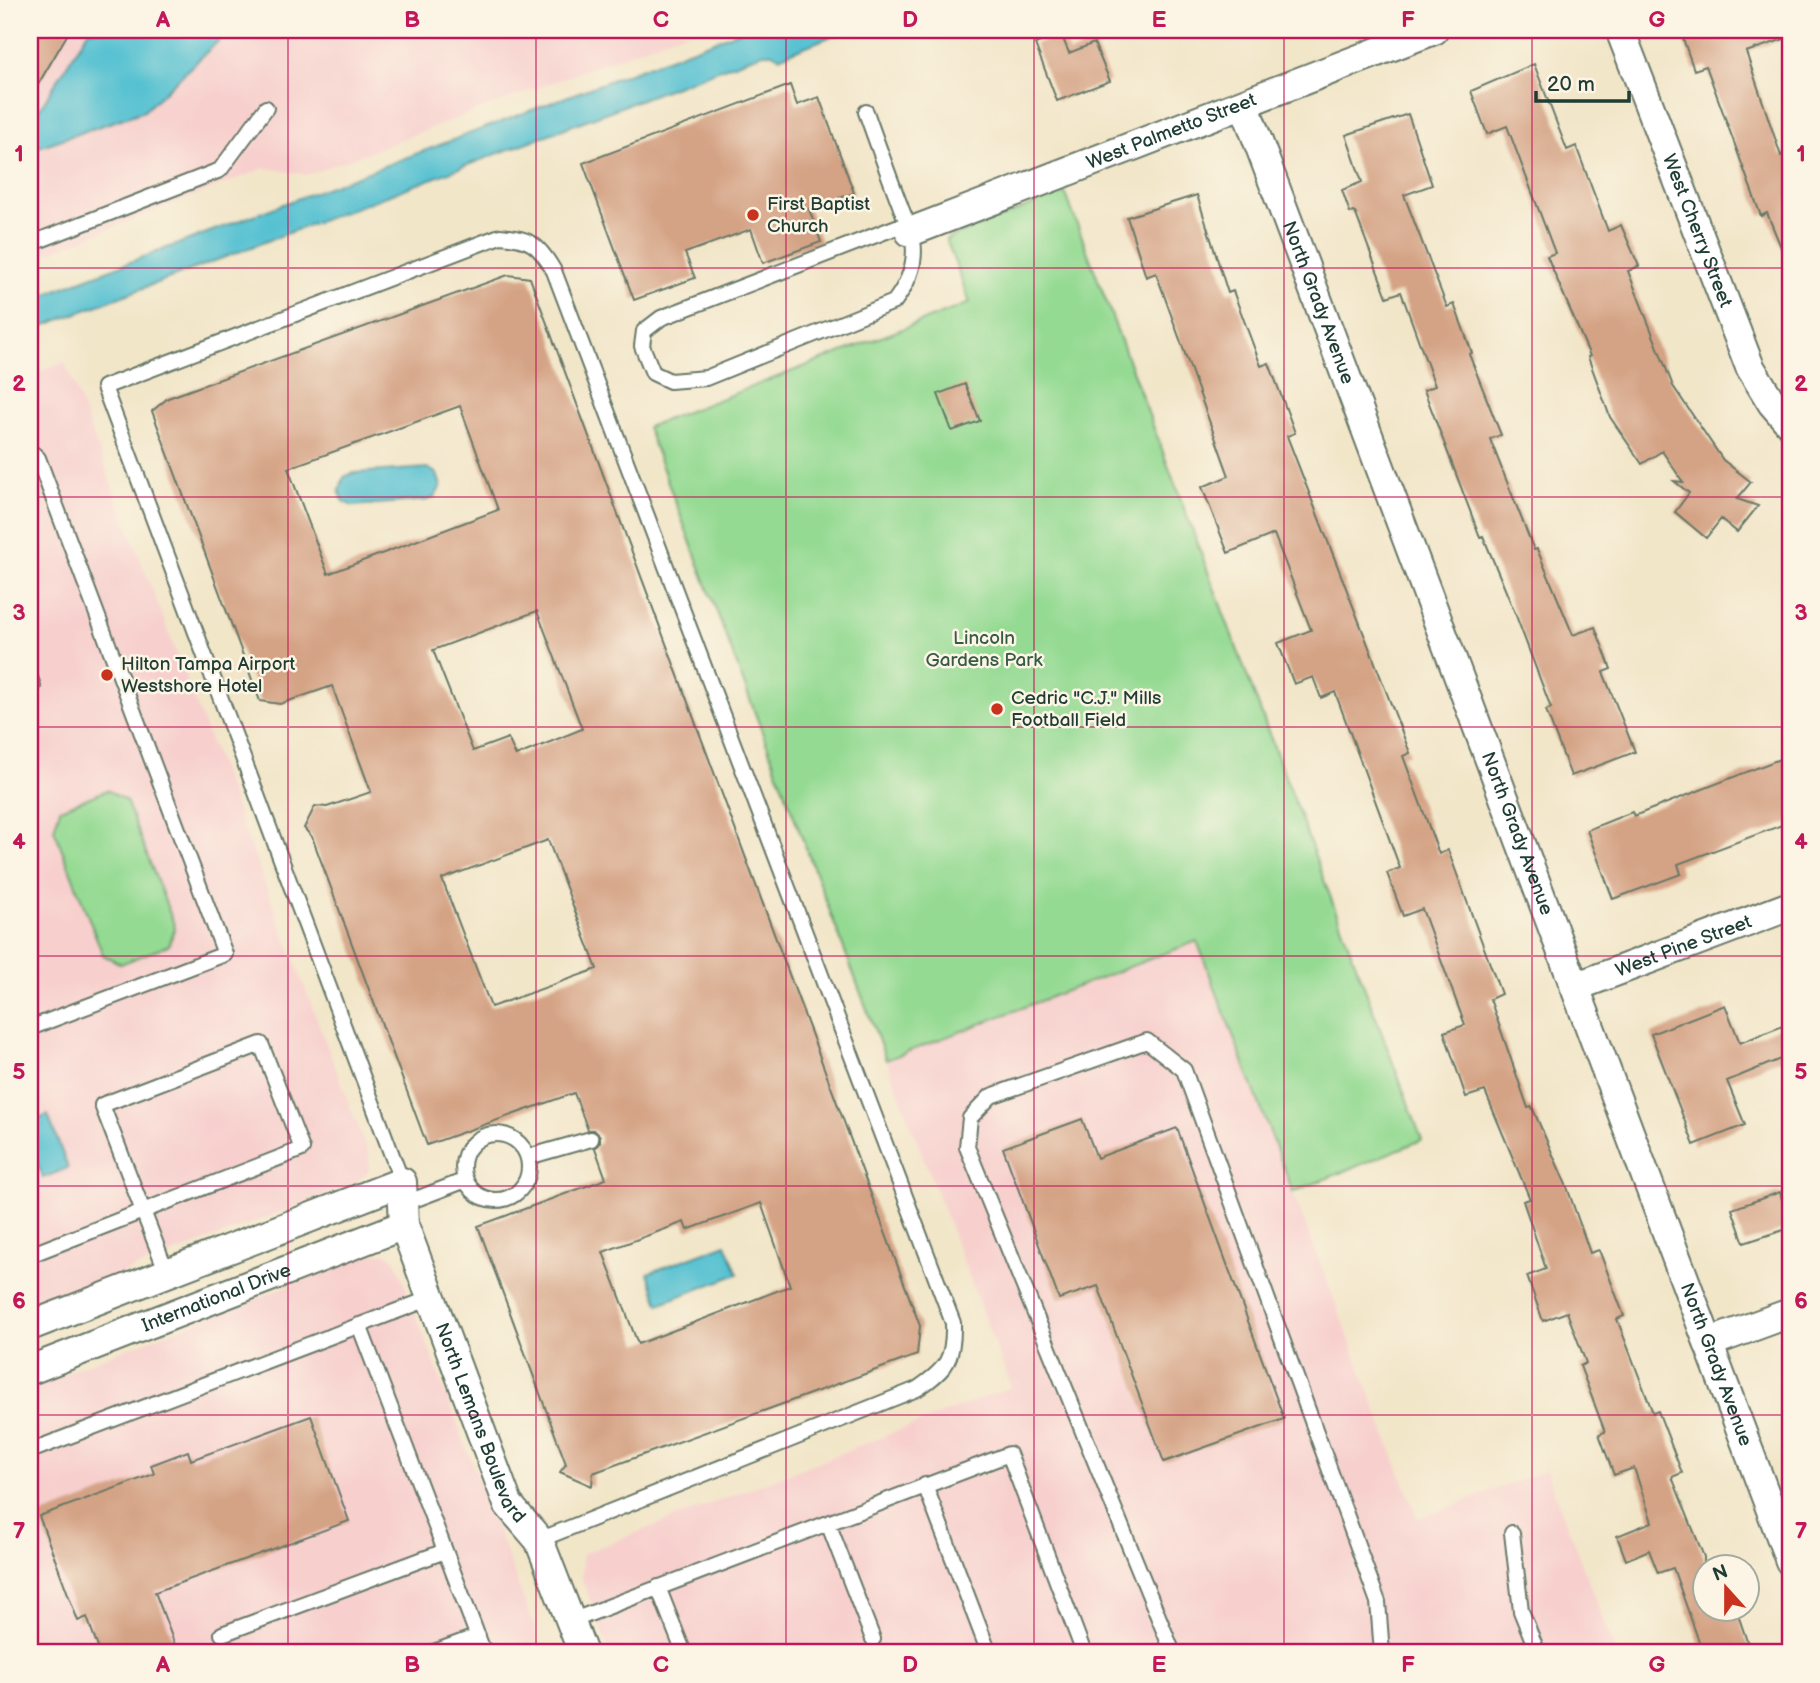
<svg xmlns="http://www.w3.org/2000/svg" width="1820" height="1683" font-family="'Balsamiq Sans',sans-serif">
	<rect width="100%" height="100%" fill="#fcf5e5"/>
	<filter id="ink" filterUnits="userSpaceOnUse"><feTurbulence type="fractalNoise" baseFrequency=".0143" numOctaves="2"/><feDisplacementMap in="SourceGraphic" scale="14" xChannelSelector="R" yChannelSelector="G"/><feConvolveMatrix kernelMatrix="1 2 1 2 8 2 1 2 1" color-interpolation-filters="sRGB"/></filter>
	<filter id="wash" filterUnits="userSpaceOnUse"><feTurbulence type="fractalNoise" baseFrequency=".00686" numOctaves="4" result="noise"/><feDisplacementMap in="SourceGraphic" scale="28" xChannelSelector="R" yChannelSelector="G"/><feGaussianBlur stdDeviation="1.57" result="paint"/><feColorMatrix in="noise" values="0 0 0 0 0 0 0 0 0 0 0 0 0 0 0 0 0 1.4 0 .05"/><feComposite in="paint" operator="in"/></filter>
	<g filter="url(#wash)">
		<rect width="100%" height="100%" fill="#f2e6c9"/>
		<path fill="#f7d0ce" d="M 30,30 L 691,30 L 307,175 L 265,168 L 30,260 Z
			M 65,362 L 369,1155 L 369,1171 L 356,1183 L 30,1309 L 30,375 Z
			M 1197,941 L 1418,1519 L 1546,1470 L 1616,1653 L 610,1653 L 582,1580 L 582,1554 L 1011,1387 L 886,1060 Z
			M 386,1253 L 395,1259 L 544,1653 L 30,1653 L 30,1386 L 370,1254 Z"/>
		<path fill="#94da93" stroke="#5a8c64" stroke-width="2" d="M 1065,192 L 1422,1140 L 1293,1192 L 1197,941 L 886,1060 L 647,427 L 970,303 L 946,239 Z
			M 107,790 L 126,801 L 175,927 L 169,945 L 121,964 L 103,955 L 54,829 L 60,809 Z"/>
		<path fill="#56c1d1" stroke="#3a7f82" stroke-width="2" d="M 89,30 L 230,30 L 144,111 L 30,150 L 30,124 Z
			M 743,30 L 847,30 L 779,57 L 772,53 L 763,53 L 30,331 L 30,301 L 56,290 Z
			M 428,468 L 437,474 L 441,486 L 435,497 L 428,500 L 353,506 L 344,502 L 339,491 L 344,477 L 353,473 Z
			M 48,1115 L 68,1168 L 43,1178 L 30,1144 L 30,1122 Z
			M 726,1244 L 738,1274 L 659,1304 L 648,1273 Z"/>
		<g id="blocks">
			<path fill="#d4a284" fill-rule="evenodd" d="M 30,30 L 70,30 L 30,98 Z
				M 1680,30 L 1790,30 L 1790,37 L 1746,52 L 1781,156 L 1790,152 L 1790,269 L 1767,213 L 1761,216 L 1706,66 L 1694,70 Z
				M 1061,34 L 1069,53 L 1094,43 L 1110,81 L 1057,101 L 1035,44 Z
				M 1534,64 L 1567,150 L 1576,146 L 1608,231 L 1621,225 L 1639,266 L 1628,271 L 1673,386 L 1723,460 L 1751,482 L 1737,499 L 1758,506 L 1737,532 L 1721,519 L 1706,538 L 1675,512 L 1689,493 L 1674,481 L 1683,482 L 1662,451 L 1642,464 L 1610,417 L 1588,357 L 1590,356 L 1547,256 L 1555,253 L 1507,126 L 1487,134 L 1471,91 Z
				M 790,85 L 797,105 L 819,97 L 854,193 L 809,209 L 821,242 L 763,263 L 751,229 L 685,253 L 695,278 L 634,300 L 583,163 Z
				M 1408,114 L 1432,185 L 1404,195 L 1447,307 L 1454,304 L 1472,353 L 1469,354 L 1501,435 L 1490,439 L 1534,550 L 1537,549 L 1573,635 L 1595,627 L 1611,669 L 1603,672 L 1635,752 L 1571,776 L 1546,710 L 1551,708 L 1515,613 L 1483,536 L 1480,537 L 1424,390 L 1435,386 L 1401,292 L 1387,297 L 1355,212 L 1350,213 L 1342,190 L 1362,182 L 1346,135 Z
				M 1197,195 L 1228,293 L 1233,291 L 1261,366 L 1269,363 L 1295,433 L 1287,436 L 1410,753 L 1403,756 L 1439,854 L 1448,850 L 1501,994 L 1490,999 L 1528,1108 L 1532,1107 L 1567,1187 L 1590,1253 L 1599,1250 L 1624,1316 L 1617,1319 L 1653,1413 L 1658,1411 L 1682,1473 L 1672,1477 L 1704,1557 L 1704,1609 L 1736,1609 L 1751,1653 L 1703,1653 L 1673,1568 L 1658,1573 L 1649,1550 L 1626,1560 L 1617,1536 L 1652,1522 L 1634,1468 L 1614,1475 L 1599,1434 L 1605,1432 L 1580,1366 L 1586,1363 L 1567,1312 L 1543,1321 L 1527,1276 L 1546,1269 L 1523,1201 L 1530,1199 L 1485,1091 L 1466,1097 L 1444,1032 L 1465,1025 L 1422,909 L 1403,916 L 1387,873 L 1400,868 L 1335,692 L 1321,698 L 1313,677 L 1294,684 L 1278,643 L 1311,630 L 1274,534 L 1228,553 L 1202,487 L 1229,476 L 1156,273 L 1146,277 L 1127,217 Z
				M 508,275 L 530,278 L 920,1326 L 917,1355 L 593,1473 L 592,1486 L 560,1472 L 566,1464 L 478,1226 L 606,1179 L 595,1148 L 600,1142 L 600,1136 L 594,1130 L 588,1130 L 574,1093 L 427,1145 L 312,837 L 304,828 L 315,806 L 327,807 L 371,792 L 332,686 L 280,704 L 260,701 L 152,411 L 168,398 ZM 460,406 L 498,510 L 328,574 L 288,468 ZM 537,611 L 582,729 L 516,756 L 508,738 L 473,751 L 433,650 ZM 548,840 L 597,969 L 491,1007 L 442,879 ZM 761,1203 L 790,1286 L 638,1344 L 603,1252 L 684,1222 L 687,1230 Z
				M 965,384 L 980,421 L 952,431 L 938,394 Z
				M 1790,755 L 1790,822 L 1678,864 L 1681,874 L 1613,899 L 1587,830 L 1632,812 L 1634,816 Z
				M 1725,1005 L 1740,1043 L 1790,1023 L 1790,1055 L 1727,1081 L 1745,1125 L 1694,1145 L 1651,1034 Z
				M 1082,1119 L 1097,1158 L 1177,1128 L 1284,1419 L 1164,1462 L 1098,1286 L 1059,1299 L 1003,1148 Z
				M 1780,1192 L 1790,1228 L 1744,1243 L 1732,1209 Z
				M 311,1416 L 349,1521 L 155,1592 L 178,1653 L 100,1653 L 87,1617 L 78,1621 L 39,1516 L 154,1474 L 151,1465 L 188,1451 L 191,1460 Z"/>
		</g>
	</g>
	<g filter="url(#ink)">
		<use href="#blocks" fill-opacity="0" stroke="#697868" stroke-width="2"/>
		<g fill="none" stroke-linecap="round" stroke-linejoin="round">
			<defs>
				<path id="service" d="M 866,112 C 877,143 888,174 900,205 C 904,217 911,229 913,241 C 917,264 907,285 894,302 L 706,378 L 670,381 L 653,373 L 642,346 L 644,331 L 661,318 L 907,223
					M 30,244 L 220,170 L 266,108
					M 30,451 L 38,458 L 225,954 L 30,1028
					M 30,678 L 33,686
					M463 1167a33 33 0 1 1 66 0a33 33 0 1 1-66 0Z
					M 528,1157 L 591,1139
					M 402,1182 L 104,387 L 500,236 C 531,238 539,245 554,271 L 953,1323 C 954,1359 947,1369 917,1389 L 539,1540
					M 403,1204 L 466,1180
					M 30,1255 L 302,1149 L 261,1044 L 102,1105 L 167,1273
					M 359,1325 L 484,1653
					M 30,1451 L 431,1298
					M 925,1485 L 989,1653
					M 828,1523 L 873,1639
					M 1512,1533 L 1521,1611 L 1538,1653
					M 658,1587 L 684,1653
					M 571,1621 L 1009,1454 L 1084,1653
					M 222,1634 L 445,1551
					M 431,1653 L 478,1636
					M 1173,1653 L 967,1147 L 970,1118 L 991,1096 L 1147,1041 L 1184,1070 L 1378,1602 L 1382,1653"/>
				<g id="minor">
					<path id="s1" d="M 1620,30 L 1750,367 L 1772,403 L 1790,424"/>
					<path id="s2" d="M 1244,104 L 1790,1561"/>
					<path id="s3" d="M 910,232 L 1434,30"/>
					<path id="s4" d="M 1575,987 L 1790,906"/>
					<path id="s5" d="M 30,1326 L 402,1182 L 404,1225 L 508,1504 L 539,1540 L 583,1653"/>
					<path d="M 1708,1343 L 1790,1313"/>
					<path id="s6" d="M 30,1370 L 404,1225"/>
				</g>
			</defs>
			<use href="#service" stroke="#697868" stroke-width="18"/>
			<use href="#minor" stroke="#697868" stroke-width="32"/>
			<use href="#service" stroke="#fff" stroke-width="14"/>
			<use href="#minor" stroke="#fff" stroke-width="28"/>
		</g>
	</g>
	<path fill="none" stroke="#c2185b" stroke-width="2" stroke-opacity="0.55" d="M 288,30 L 288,1653M 536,30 L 536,1653M 786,30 L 786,1653M 1034,30 L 1034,1653M 1284,30 L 1284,1653M 1532,30 L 1532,1653M 30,268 L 1790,268M 30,497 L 1790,497M 30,727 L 1790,727M 30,956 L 1790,956M 30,1186 L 1790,1186M 30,1415 L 1790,1415"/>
	<g fill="#c8321e" stroke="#fcf5e5" stroke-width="2.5">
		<circle cx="753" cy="215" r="7"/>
		<circle cx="107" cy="675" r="7"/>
		<circle cx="997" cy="709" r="7"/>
	</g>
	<g text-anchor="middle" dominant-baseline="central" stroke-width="5" stroke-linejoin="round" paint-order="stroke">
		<g font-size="19" fill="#1f3d34" stroke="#fcf5e5">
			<text stroke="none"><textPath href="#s3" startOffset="280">West Palmetto Street</textPath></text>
			<text stroke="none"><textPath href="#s1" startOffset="215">West Cherry Street</textPath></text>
			<text stroke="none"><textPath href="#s2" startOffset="212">North Grady Avenue</textPath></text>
			<text stroke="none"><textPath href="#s2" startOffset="779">North Grady Avenue</textPath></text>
			<text stroke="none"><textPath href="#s4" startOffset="116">West Pine Street</textPath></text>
			<text stroke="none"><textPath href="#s6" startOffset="200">International Drive</textPath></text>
			<text stroke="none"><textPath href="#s2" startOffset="1346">North Grady Avenue</textPath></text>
			<text stroke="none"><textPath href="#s5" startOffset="654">North Lemans Boulevard</textPath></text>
		</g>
		<g font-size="19" fill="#1f3d34" stroke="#fcf5e5" text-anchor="start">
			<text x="767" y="204">First Baptist<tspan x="767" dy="22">Church</tspan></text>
			<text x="121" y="664">Hilton Tampa Airport<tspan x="121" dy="22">Westshore Hotel</tspan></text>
			<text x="1011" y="698">Cedric "C.J." Mills<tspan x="1011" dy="22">Football Field</tspan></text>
		</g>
		<g font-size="19" fill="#365c47" stroke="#fcf5e5">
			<text x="984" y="638">Lincoln<tspan x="984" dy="22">Gardens Park</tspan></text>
		</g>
	</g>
	<rect width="1820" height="1683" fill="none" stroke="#fcf5e5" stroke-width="77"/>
	<g transform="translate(1726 1588) rotate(339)"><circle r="33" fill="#fcf5e5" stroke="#a4ab9e" stroke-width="2"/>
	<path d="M0-5L12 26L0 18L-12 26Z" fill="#c8321e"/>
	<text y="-10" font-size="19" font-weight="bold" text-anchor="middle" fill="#1f3d34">N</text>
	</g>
	<path d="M1536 91v10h93v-10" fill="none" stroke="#1f3d34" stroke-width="3.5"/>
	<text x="1547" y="91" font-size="21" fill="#1f3d34" stroke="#fcf5e5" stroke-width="5" paint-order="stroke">20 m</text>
	<rect x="38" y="38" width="1744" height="1606" fill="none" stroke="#c2185b" stroke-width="2.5"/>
	<g font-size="23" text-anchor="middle" font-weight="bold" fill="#c2185b">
		<text x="163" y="27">A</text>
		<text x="412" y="27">B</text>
		<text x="661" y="27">C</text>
		<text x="910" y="27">D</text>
		<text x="1159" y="27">E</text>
		<text x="1408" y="27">F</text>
		<text x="1657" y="27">G</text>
		<text x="19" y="161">1</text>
		<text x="1801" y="161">1</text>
		<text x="19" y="391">2</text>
		<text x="1801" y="391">2</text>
		<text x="19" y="620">3</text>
		<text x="1801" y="620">3</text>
		<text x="19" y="849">4</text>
		<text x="1801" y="849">4</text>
		<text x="19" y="1079">5</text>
		<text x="1801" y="1079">5</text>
		<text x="19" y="1308">6</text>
		<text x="1801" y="1308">6</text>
		<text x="19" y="1538">7</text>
		<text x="1801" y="1538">7</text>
		<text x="163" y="1672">A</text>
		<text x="412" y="1672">B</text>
		<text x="661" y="1672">C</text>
		<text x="910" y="1672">D</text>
		<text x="1159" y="1672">E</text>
		<text x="1408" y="1672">F</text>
		<text x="1657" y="1672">G</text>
	</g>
</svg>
